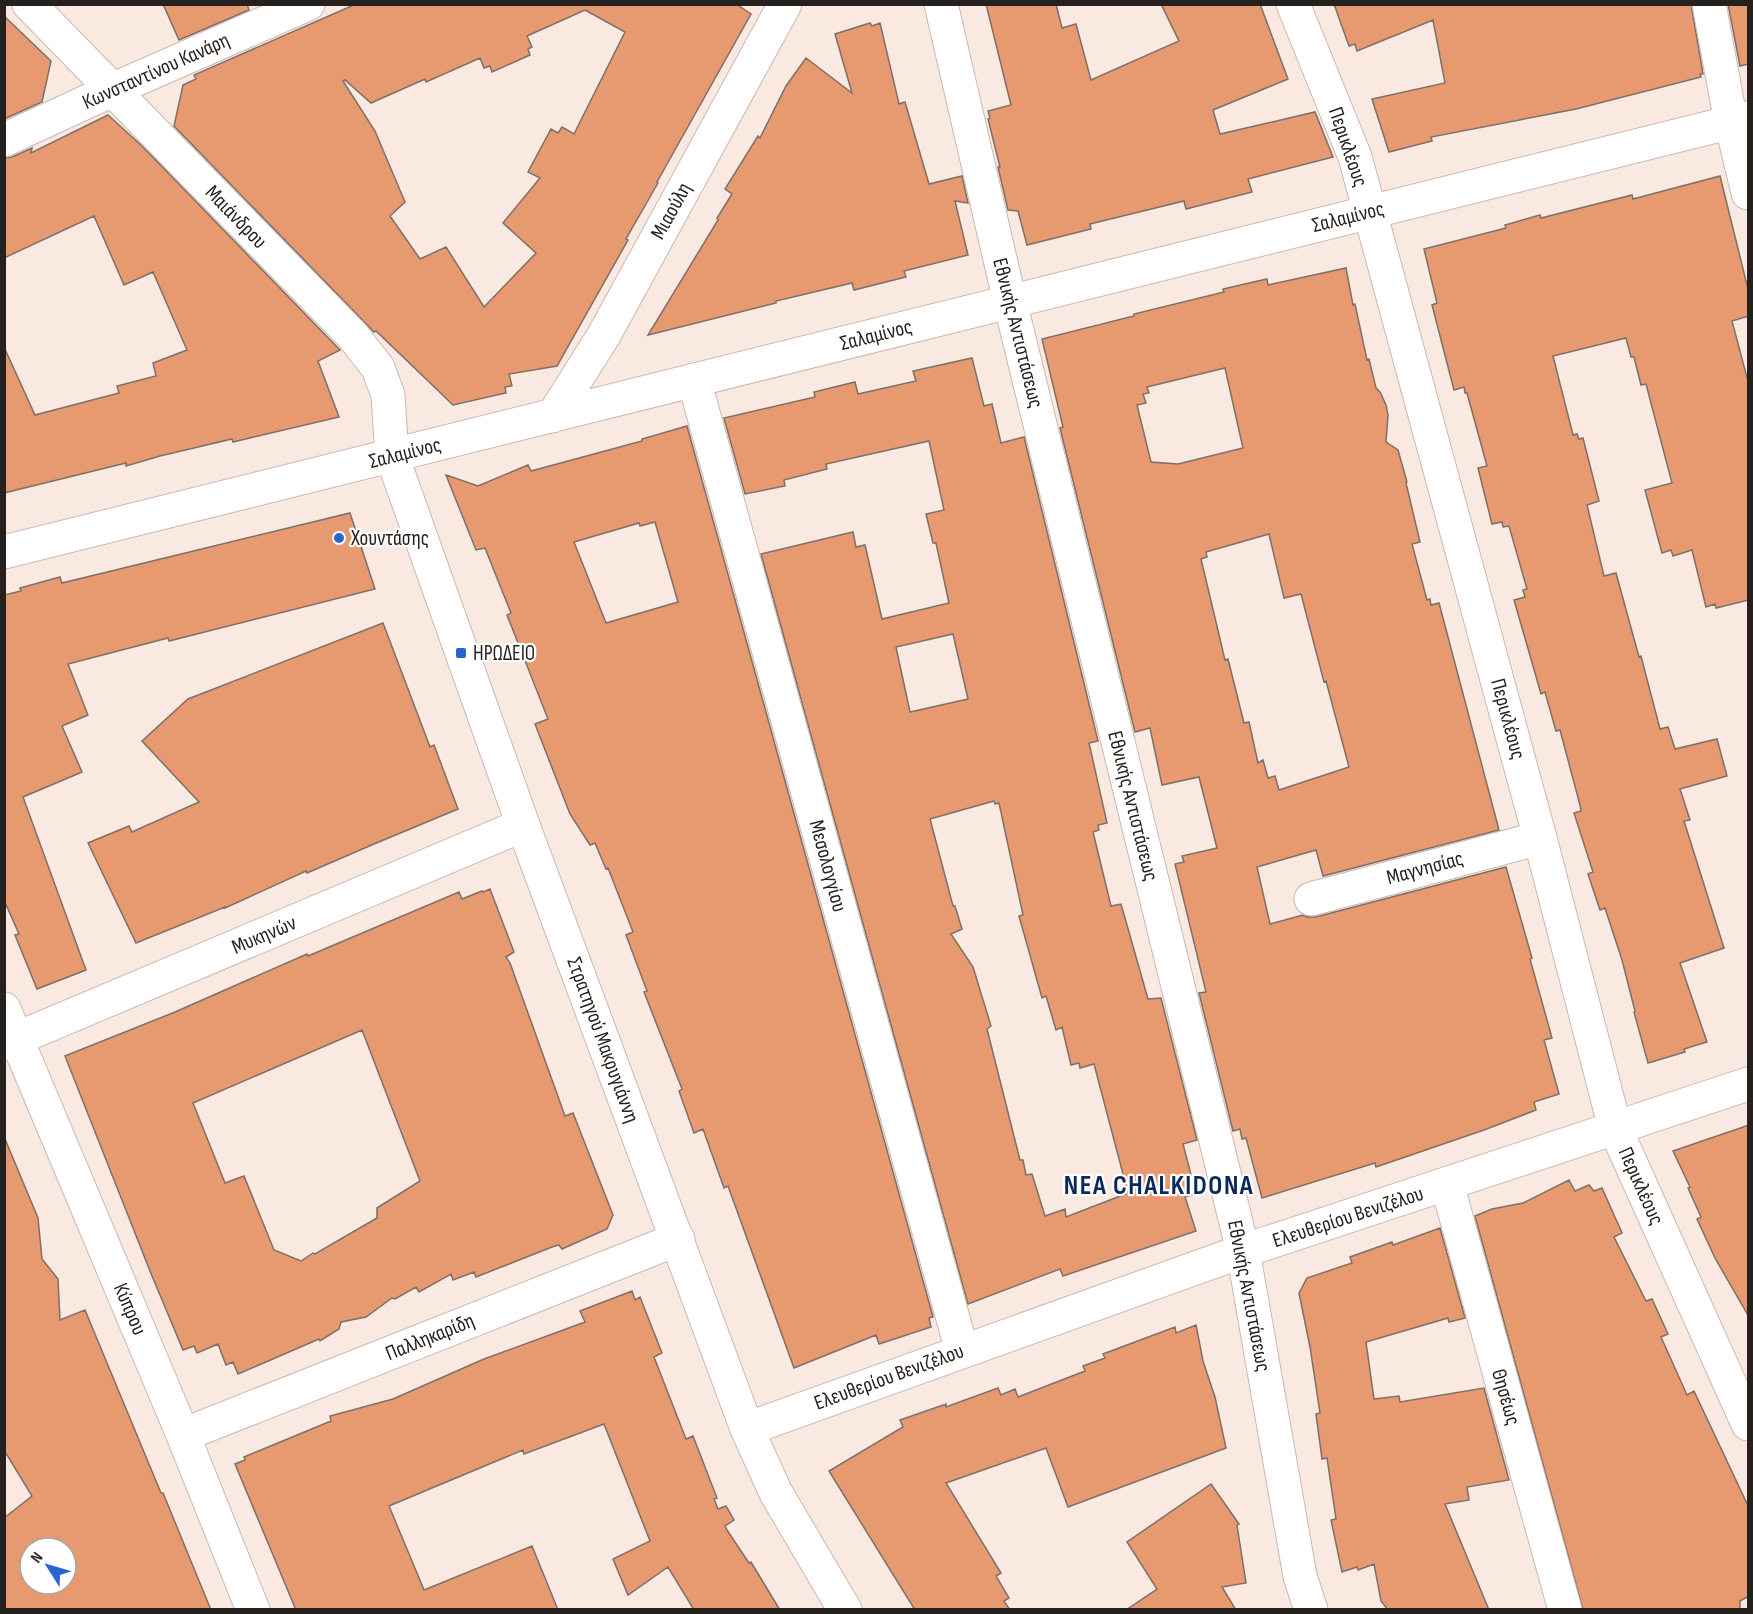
<svg xmlns="http://www.w3.org/2000/svg" width="1753" height="1614" font-family="'Sofia Sans Condensed',sans-serif">
	<rect width="100%" height="100%" fill="#fae9e1"/>
	<path fill="#e79970" stroke="#7e6f68" stroke-width="1.5" fill-rule="evenodd" d="M 163,4 L 247,4 L 249,10 L 179,40 Z
		M 356,4 L 736,4 L 751,14 L 657,182 L 658,183 L 626,239 L 628,240 L 557,366 L 509,374 L 512,386 L 505,387 L 506,393 L 453,405 L 376,331 L 374,332 L 174,126 L 183,85 L 196,79 L 194,75 ZM 585,10 L 625,32 L 574,134 L 562,127 L 558,133 L 551,129 L 528,172 L 540,178 L 503,223 L 536,253 L 484,307 L 446,247 L 420,259 L 390,216 L 405,202 L 375,131 L 343,81 L 345,80 L 371,103 L 425,79 L 426,82 L 480,58 L 484,68 L 490,66 L 492,72 L 530,55 L 528,49 L 532,47 L 527,36 Z
		M 986,4 L 1056,4 L 1062,28 L 1076,24 L 1091,80 L 1179,41 L 1161,4 L 1260,4 L 1288,79 L 1213,110 L 1220,134 L 1315,112 L 1333,157 L 1248,179 L 1252,192 L 1186,209 L 1184,201 L 1090,224 L 1091,229 L 1027,245 L 1018,211 L 1008,210 L 998,167 L 1000,167 L 988,119 L 990,118 L 988,111 L 1011,105 Z
		M 1334,4 L 1691,4 L 1703,74 L 1700,74 L 1701,77 L 1576,109 L 1431,137 L 1432,141 L 1389,152 L 1372,99 L 1445,83 L 1433,20 L 1357,51 L 1355,44 L 1349,46 Z
		M 1728,4 L 1749,4 L 1749,64 L 1740,66 Z
		M 4,16 L 51,61 L 42,102 L 4,119 Z
		M 870,23 L 872,26 L 880,23 L 899,104 L 905,102 L 929,184 L 962,176 L 968,203 L 955,201 L 968,255 L 904,271 L 906,277 L 854,290 L 852,283 L 776,301 L 776,303 L 648,335 L 718,220 L 717,218 L 732,194 L 725,189 L 758,136 L 760,138 L 786,86 L 806,58 L 852,93 L 835,34 Z
		M 108,115 L 142,146 L 340,350 L 318,361 L 339,417 L 233,442 L 232,439 L 160,456 L 126,466 L 126,463 L 4,493 L 4,347 L 35,415 L 119,393 L 117,386 L 156,376 L 153,363 L 187,350 L 153,272 L 124,285 L 94,216 L 4,258 L 4,158 L 12,157 L 32,148 L 31,153 Z
		M 1720,176 L 1749,293 L 1749,316 L 1732,321 L 1749,385 L 1749,600 L 1716,608 L 1715,604 L 1706,607 L 1692,550 L 1673,556 L 1671,550 L 1662,553 L 1645,490 L 1672,483 L 1646,384 L 1641,385 L 1634,357 L 1631,357 L 1626,338 L 1553,356 L 1573,435 L 1577,434 L 1579,439 L 1583,438 L 1599,501 L 1587,505 L 1604,576 L 1616,573 L 1639,657 L 1641,656 L 1660,729 L 1668,727 L 1675,749 L 1717,739 L 1727,776 L 1680,789 L 1690,820 L 1684,821 L 1724,948 L 1680,963 L 1707,1042 L 1684,1049 L 1685,1052 L 1648,1063 L 1634,1012 L 1635,1011 L 1622,960 L 1605,908 L 1600,910 L 1588,874 L 1593,872 L 1574,813 L 1581,811 L 1580,805 L 1560,730 L 1556,731 L 1545,692 L 1541,694 L 1514,600 L 1525,597 L 1523,590 L 1527,589 L 1509,526 L 1503,527 L 1502,522 L 1492,524 L 1478,468 L 1487,466 L 1467,393 L 1465,393 L 1464,387 L 1454,390 L 1432,305 L 1437,303 L 1424,249 L 1506,228 L 1505,225 L 1540,215 L 1541,218 L 1632,195 L 1633,199 Z
		M 1346,268 L 1353,305 L 1355,304 L 1367,360 L 1369,359 L 1376,388 L 1380,392 L 1386,405 L 1388,415 L 1386,442 L 1398,450 L 1407,482 L 1406,483 L 1420,542 L 1412,544 L 1427,600 L 1430,599 L 1431,605 L 1439,603 L 1499,830 L 1323,876 L 1316,850 L 1257,867 L 1270,924 L 1303,915 L 1307,917 L 1316,917 L 1506,867 L 1532,958 L 1530,959 L 1552,1038 L 1544,1040 L 1559,1094 L 1534,1102 L 1536,1110 L 1484,1130 L 1376,1167 L 1375,1163 L 1262,1198 L 1246,1138 L 1242,1139 L 1240,1129 L 1233,1131 L 1199,993 L 1206,992 L 1175,864 L 1184,862 L 1182,856 L 1217,848 L 1199,777 L 1162,785 L 1150,728 L 1135,732 L 1060,428 L 1063,427 L 1042,339 L 1134,316 L 1134,314 L 1224,292 L 1223,289 L 1267,279 L 1268,285 ZM 1225,368 L 1243,448 L 1178,464 L 1151,462 L 1137,405 L 1146,403 L 1143,394 L 1149,393 L 1147,387 ZM 1269,534 L 1284,598 L 1301,594 L 1324,682 L 1326,681 L 1349,767 L 1279,790 L 1275,776 L 1268,778 L 1263,760 L 1258,763 L 1249,722 L 1244,723 L 1228,659 L 1225,660 L 1201,559 L 1207,557 L 1206,552 Z
		M 972,358 L 984,406 L 992,404 L 1001,443 L 1024,437 L 1098,741 L 1089,743 L 1107,823 L 1098,825 L 1099,830 L 1093,832 L 1111,906 L 1121,904 L 1148,999 L 1161,998 L 1197,1140 L 1183,1144 L 1196,1194 L 1185,1197 L 1196,1231 L 1063,1276 L 1060,1269 L 968,1304 L 761,554 L 853,532 L 856,547 L 865,545 L 882,619 L 949,603 L 936,543 L 933,543 L 926,514 L 944,510 L 929,441 L 826,464 L 827,469 L 784,480 L 785,486 L 745,494 L 724,418 L 815,397 L 814,392 L 855,382 L 858,394 L 916,381 L 913,371 ZM 953,634 L 968,699 L 910,712 L 896,647 ZM 994,801 L 995,804 L 999,803 L 1023,915 L 1019,916 L 1042,998 L 1046,996 L 1056,1030 L 1062,1027 L 1071,1065 L 1079,1063 L 1080,1068 L 1094,1064 L 1128,1193 L 1066,1217 L 1065,1209 L 1045,1216 L 1032,1174 L 1026,1175 L 1023,1160 L 1020,1160 L 987,1029 L 991,1026 L 973,967 L 951,934 L 962,929 L 955,906 L 953,906 L 930,819 Z
		M 687,426 L 933,1317 L 929,1318 L 931,1327 L 879,1344 L 876,1335 L 794,1368 L 728,1186 L 724,1188 L 703,1129 L 694,1133 L 679,1091 L 682,1089 L 644,992 L 647,991 L 626,935 L 633,932 L 608,868 L 606,869 L 595,843 L 590,845 L 570,814 L 535,724 L 548,719 L 507,615 L 511,613 L 485,548 L 476,550 L 446,475 L 478,486 L 528,465 L 531,471 L 642,441 L 642,439 ZM 655,522 L 678,602 L 606,623 L 574,542 L 639,523 L 640,526 Z
		M 350,513 L 375,589 L 169,641 L 168,638 L 68,664 L 88,715 L 62,726 L 82,772 L 23,797 L 86,970 L 37,989 L 15,935 L 19,934 L 4,900 L 4,595 L 21,591 L 20,588 L 60,577 L 62,583 Z
		M 383,623 L 430,747 L 434,745 L 458,809 L 374,844 L 307,873 L 306,871 L 225,908 L 225,907 L 136,943 L 88,843 L 129,826 L 132,832 L 199,802 L 142,741 L 188,699 Z
		M 490,889 L 514,952 L 506,957 L 510,963 L 565,1116 L 573,1113 L 613,1215 L 607,1229 L 562,1249 L 559,1245 L 552,1247 L 476,1277 L 474,1272 L 453,1280 L 451,1274 L 419,1292 L 416,1287 L 395,1299 L 392,1298 L 366,1317 L 341,1322 L 339,1329 L 320,1341 L 319,1339 L 238,1374 L 233,1362 L 226,1365 L 218,1344 L 197,1353 L 194,1346 L 183,1350 L 152,1276 L 65,1056 L 175,1012 L 307,954 L 308,956 L 459,892 L 462,899 L 482,891 L 483,892 ZM 362,1030 L 420,1181 L 377,1208 L 377,1218 L 315,1254 L 313,1253 L 301,1261 L 274,1250 L 244,1176 L 225,1183 L 193,1103 Z
		M 1749,1125 L 1749,1317 L 1715,1258 L 1697,1219 L 1701,1217 L 1688,1188 L 1690,1187 L 1673,1151 Z
		M 5,1139 L 38,1218 L 42,1259 L 58,1279 L 60,1320 L 85,1310 L 161,1493 L 163,1493 L 211,1610 L 4,1610 L 4,1518 L 32,1496 L 4,1450 ZM 30,1548 L 66,1548 L 66,1584 L 30,1584 Z
		M 1569,1180 L 1575,1191 L 1589,1185 L 1594,1191 L 1602,1188 L 1622,1233 L 1614,1237 L 1646,1301 L 1652,1299 L 1668,1334 L 1661,1337 L 1687,1395 L 1694,1391 L 1749,1508 L 1749,1596 L 1740,1601 L 1740,1610 L 1583,1610 L 1475,1216 L 1492,1209 L 1523,1203 Z
		M 1440,1228 L 1465,1318 L 1449,1322 L 1448,1318 L 1366,1342 L 1374,1399 L 1399,1396 L 1400,1402 L 1484,1388 L 1509,1480 L 1467,1487 L 1469,1500 L 1445,1504 L 1489,1610 L 1388,1610 L 1381,1601 L 1374,1564 L 1358,1570 L 1357,1567 L 1342,1572 L 1331,1520 L 1336,1519 L 1327,1458 L 1322,1459 L 1316,1414 L 1320,1413 L 1310,1347 L 1299,1293 L 1307,1278 L 1352,1263 L 1350,1257 L 1392,1242 L 1393,1245 Z
		M 632,1291 L 635,1300 L 640,1297 L 662,1353 L 654,1357 L 686,1439 L 693,1436 L 717,1498 L 714,1499 L 718,1509 L 726,1506 L 734,1520 L 725,1526 L 727,1530 L 749,1563 L 751,1562 L 780,1610 L 694,1610 L 668,1567 L 628,1595 L 613,1559 L 650,1541 L 604,1424 L 524,1454 L 523,1450 L 389,1506 L 424,1590 L 532,1546 L 558,1610 L 296,1610 L 235,1464 L 245,1460 L 244,1457 L 331,1421 L 330,1416 L 393,1399 L 484,1359 L 585,1322 L 580,1311 Z
		M 1196,1325 L 1203,1361 L 1215,1397 L 1226,1448 L 1068,1507 L 1046,1448 L 946,1483 L 1001,1573 L 996,1576 L 1009,1598 L 1004,1601 L 1010,1610 L 915,1610 L 829,1471 L 903,1427 L 900,1420 L 946,1404 L 946,1407 L 998,1388 L 1001,1395 L 1015,1389 L 1018,1397 L 1085,1371 L 1083,1366 L 1105,1358 L 1103,1354 L 1175,1327 L 1176,1333 Z
		M 1211,1484 L 1239,1524 L 1237,1525 L 1246,1583 L 1222,1587 L 1236,1610 L 1126,1610 L 1157,1589 L 1127,1542 Z"/>
	<g fill="none" stroke-linecap="round" stroke-linejoin="round">
		<defs>
			<path id="minor" d="M 29,4 L 353,336 L 378,368 L 388,395 L 392,456
				M 941,4 L 1010,302 L 1243,1251 L 1300,1576 L 1311,1610
				M 1293,4 L 1355,157 L 1540,838 L 1615,1128 L 1748,1424
				M 1709,4 L 1731,122 L 1748,193
				M 4,140 L 112,90 L 308,4
				M 694,380 L 962,1351
				M 1311,899 L 1540,838
				M 4,1009 L 183,1435 L 253,1610
				M 4,1044 L 523,825
				M 1447,1184 L 1565,1610
				M 747,1429 L 1243,1251 L 1748,1084
				M 183,1435 L 678,1239"/>
			<path id="tertiary" d="M 553,416 L 604,335 L 785,4
				M 392,456 L 523,825 L 747,1429 L 776,1493 L 845,1610
				M 4,552 L 1748,118"/>
		</defs>
		<use href="#minor" stroke="#cab9b1" stroke-width="35"/>
		<use href="#tertiary" stroke="#cab9b1" stroke-width="35"/>
		<use href="#minor" stroke="#fff" stroke-width="33"/>
		<use href="#tertiary" stroke="#fff" stroke-width="33"/>
	</g>
	<g fill="#2764d1" stroke="#fff" stroke-width="2">
		<circle cx="339" cy="538" r="6"/>
		<rect x="455" y="647" width="12" height="12" rx="3"/>
	</g>
	<g text-anchor="middle" dominant-baseline="central" stroke-width="4.5" stroke-linejoin="round" paint-order="stroke">
		<g font-size="21" fill="#27211e" stroke="#fff">
			<text transform="translate(156 71) rotate(-24)">Κωνσταντίνου Κανάρη</text>
			<text transform="translate(1348 147) rotate(71)">Περικλέους</text>
			<text transform="translate(671 211) rotate(-61)">Μιαούλη</text>
			<text transform="translate(236 217) rotate(46)">Μαιάνδρου</text>
			<text transform="translate(1348 217) rotate(-14)">Σαλαμίνος</text>
			<text transform="translate(1018 333) rotate(76)">Εθνικής Αντιστάσεως</text>
			<text transform="translate(876 335) rotate(-14)">Σαλαμίνος</text>
			<text transform="translate(405 453) rotate(-14)">Σαλαμίνος</text>
			<text transform="translate(1508 719) rotate(75)">Περικλέους</text>
			<text transform="translate(1133 806) rotate(76)">Εθνικής Αντιστάσεως</text>
			<text transform="translate(828 866) rotate(75)">Μεσολογγίου</text>
			<text transform="translate(1425 868) rotate(-15)">Μαγνησίας</text>
			<text transform="translate(264 935) rotate(-23)">Μυκηνών</text>
			<text transform="translate(603 1040) rotate(70)">Στρατηγού Μακρυγιάννη</text>
			<text transform="translate(1641 1186) rotate(66)">Περικλέους</text>
			<text transform="translate(1348 1217) rotate(-18)">Ελευθερίου Βενιζέλου</text>
			<text transform="translate(1249 1296) rotate(79)">Εθνικής Αντιστάσεως</text>
			<text transform="translate(130 1309) rotate(67)">Κύπρου</text>
			<text transform="translate(430 1337) rotate(-22)">Παλληκαρίδη</text>
			<text transform="translate(889 1377) rotate(-20)">Ελευθερίου Βενιζέλου</text>
			<text transform="translate(1506 1397) rotate(74)">Θησέως</text>
		</g>
		<g font-size="21" fill="#27211e" stroke="#fff" text-anchor="start">
			<text x="351" y="538">Χουντάσης</text>
			<text x="473" y="653">ΗΡΩΔΕΙΟ</text>
		</g>
		<g font-size="27" font-weight="bold" letter-spacing="1.5" fill="#0b295d" stroke="#fff">
			<text x="1159" y="1186">NEA CHALKIDONA</text>
		</g>
	</g>
	<rect width="1753" height="1614" fill="none" stroke="#27211e" stroke-width="12"/>
	<g transform="translate(48 1566) rotate(307)"><circle r="28" fill="#ffffff" stroke="#a9a6a5" stroke-width="1.5"/>
	<path d="M0-4.5L10 22L0 15L-10 22Z" fill="#2764d1"/>
	<text y="-9" font-size="16" font-weight="bold" text-anchor="middle" fill="#27211e">N</text>
	</g>
</svg>
